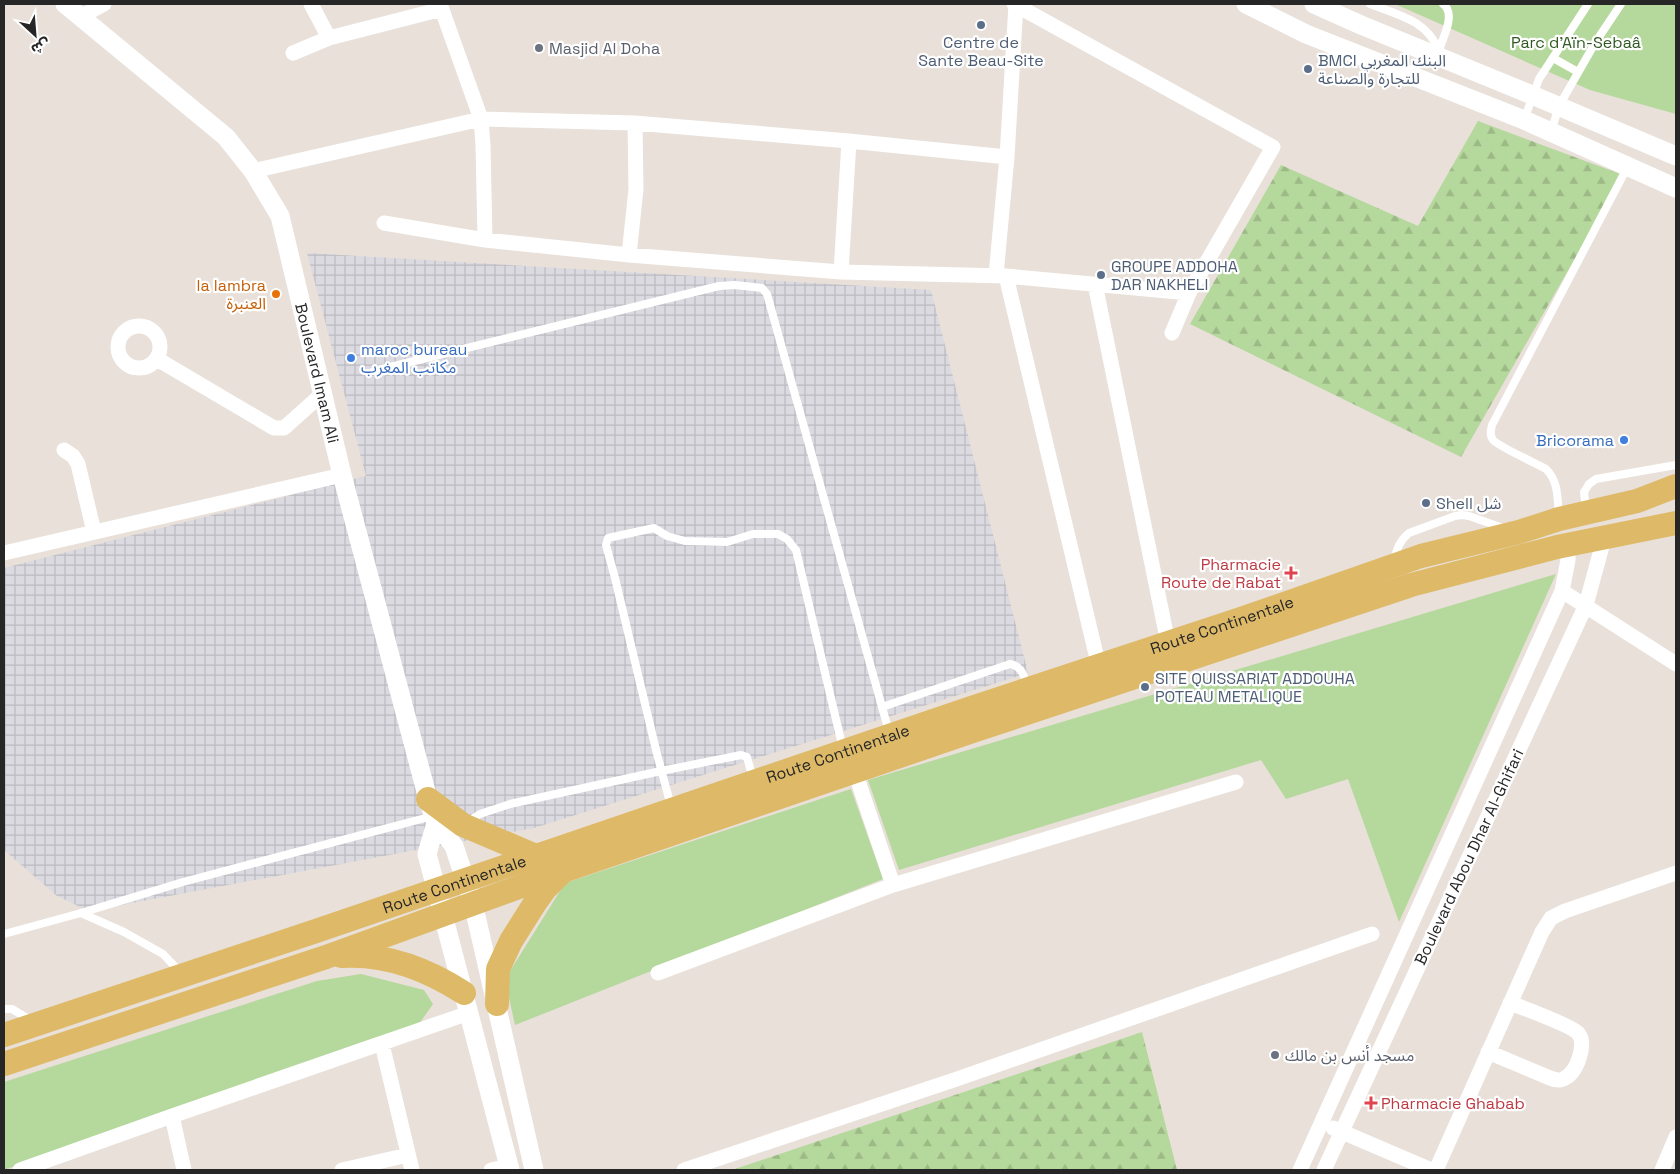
<svg xmlns="http://www.w3.org/2000/svg" width="1680" height="1174" font-family="'Space Grotesk','Noto Sans Arabic',sans-serif">
	<defs>
		<pattern id="industrial-grid" width="8" height="8" patternUnits="userSpaceOnUse" patternTransform="scale(1.25)"><rect width="8" height="8" fill="#dbdae0"/><path d="M0 4h8M4 0v8" fill="none" stroke="#bcbbc0"/></pattern>
		<pattern id="forest-firs" width="22" height="20" patternUnits="userSpaceOnUse" patternTransform="scale(1.25)"><rect width="22" height="20" fill="#b5d89c"/><path d="M5 1l3.5 6h-7zM16 11l3.5 6h-7z" fill="#9cb986"/></pattern>
	</defs>
	<rect width="100%" height="100%" fill="#e8e0d9"/>
	<path fill="url(#industrial-grid)" d="M 307,253 L 931,290 L 1028,673 L 534,828 L 89,911 L 57,896 L 4,850 L 4,568 L 366,476 Z"/>
	<path fill="#b5d89c" d="M 1395,4 L 1676,4 L 1676,114 L 1590,90 Z
		M 1556,574 L 1399,922 L 1348,779 L 1286,799 L 1261,760 L 899,870 L 868,780 Z
		M 851,789 L 883,879 L 515,1025 L 505,979 L 565,883 Z
		M 361,974 L 424,990 L 433,1004 L 419,1024 L 371,1039 L 4,1170 L 4,1082 L 317,981 Z"/>
	<path fill="url(#forest-firs)" d="M 1478,121 L 1623,175 L 1461,457 L 1190,324 L 1281,165 L 1418,226 Z
		M 1142,1032 L 1177,1170 L 732,1170 Z"/>
	<g fill="none" stroke-linecap="round" stroke-linejoin="round">
		<path stroke="#fff" stroke-width="8" d="M 1370,4 C 1398,15 1427,20 1439,51
			M 1438,53 C 1442,39 1457,14 1443,4
			M 1553,58 L 1578,72
			M 1524,120 L 1539,79 L 1588,4
			M 1551,132 L 1559,106 L 1595,43 L 1621,4
			M 374,371 L 719,286 L 735,285 L 762,288 L 767,294 L 889,732
			M 1586,510 L 1584,492 L 1589,484 L 1596,479 L 1676,465
			M 1559,515 C 1557,498 1559,482 1546,469 C 1536,463 1499,447 1493,440 C 1489,435 1491,430 1492,425 L 1628,166
			M 1393,562 C 1397,550 1399,541 1409,533 L 1455,516 L 1462,515 L 1469,516 L 1506,529
			M 882,707 L 1010,664 C 1022,666 1024,676 1027,686
			M 671,806 L 657,754 L 615,578 L 606,545 L 608,538 L 654,528 L 667,536 L 685,541 L 727,542 L 753,534 L 778,534 L 787,539 L 796,550 L 843,749
			M 466,823 L 480,814 L 510,804 L 661,771 L 741,755 L 747,757 L 753,779
			M 81,913 L 124,932 L 163,954 L 181,973
			M 4,934 L 81,913 L 183,882 L 433,816
			M 4,1009 L 12,1009 L 32,1021"/>
		<path stroke="#fff" stroke-width="15" d="M 311,4 L 329,38
			M 440,4 L 481,119 L 483,145 L 485,240
			M 80,17 L 104,4
			M 293,53 L 329,38 L 442,9
			M 253,171 L 481,119 L 635,123 L 849,141 L 1007,157
			M 384,223 L 485,240 L 629,255 L 841,272 L 1006,276 L 1189,293 L 1273,147 L 1014,4
			M 629,255 L 636,189 L 635,123
			M 841,272 L 849,141
			M 996,275 L 1007,157 L 1016,4
			M 1006,276 L 1099,667
			M 1095,284 L 1168,643
			M118 347a21 21 0 1 1 42 0a21 21 0 1 1-42 0Z
			M 1172,333 L 1189,293
			M 157,359 L 274,428 L 284,428 L 322,394
			M 64,450 L 73,456 L 78,464 L 94,532
			M 4,553 L 342,475
			M 1562,591 L 1676,664
			M 855,772 L 893,885
			M 658,973 L 893,885 L 1236,782
			M 382,1044 L 412,1170
			M 1488,1052 L 1550,1078 C 1555,1080 1561,1081 1565,1078 C 1577,1072 1587,1044 1578,1033 C 1570,1025 1523,1008 1510,1003
			M 172,1116 L 184,1170
			M 1333,1128 L 1431,1170
			M 20,1170 L 172,1116 L 469,1013
			M 342,1170 L 408,1155
			M 491,1170 L 509,1166
			M 684,1170 L 954,1080 L 1372,934
			M 1300,1170 L 1562,591 L 1568,560 L 1568,546
			M 1324,1170 L 1586,605 L 1604,539
			M 1436,1170 L 1542,932 L 1551,918 L 1565,911 L 1676,873
			M 1662,1170 L 1676,1137"/>
		<g stroke="#fff" stroke-width="19">
			<path id="s1" d="M 65,4 L 226,137 L 253,171 L 280,216 L 342,475 L 428,799 L 436,823 L 454,846 L 473,903 L 534,1170"/>
			<path d="M 1246,4 L 1306,34 L 1524,120 L 1676,188"/>
			<path d="M 1314,4 L 1361,25 L 1532,95 L 1676,156"/>
			<path d="M 436,823 L 427,854 L 510,1170"/>
		</g>
		<g stroke="#deba68" stroke-width="24">
			<path d="M 428,799 L 463,825 L 536,856"/>
			<path d="M 341,956 C 386,953 427,969 464,993"/>
			<path d="M 497,1004 L 498,969 L 511,941 L 535,903 L 545,889 L 561,873"/>
			<path id="s2" d="M 4,1035 L 316,931 L 968,709 L 1241,619 L 1421,556 L 1519,532 L 1559,519 L 1637,501 L 1676,486"/>
			<path d="M 4,1064 L 326,957 L 563,871 L 973,731 L 1411,585 L 1557,547 L 1676,523"/>
		</g>
	</g>
	<g fill="#5c6f8a" stroke="#fff" stroke-width="2">
		<circle cx="981" cy="25" r="5"/>
		<circle cx="1308" cy="69" r="5"/>
		<circle cx="1101" cy="275" r="5"/>
		<circle cx="1426" cy="503" r="5"/>
		<circle cx="1145" cy="687" r="5"/>
	</g>
	<g fill="#6b7280" stroke="#fff" stroke-width="2">
		<circle cx="539" cy="48" r="5"/>
		<circle cx="1275" cy="1055" r="5"/>
	</g>
	<circle fill="#e8710a" stroke="#fff" stroke-width="2" cx="276" cy="294" r="5"/>
	<g fill="#3f7fe0" stroke="#fff" stroke-width="2">
		<circle cx="351" cy="358" r="5"/>
		<circle cx="1624" cy="440" r="5"/>
	</g>
	<g fill="#e0444e" stroke="#fff" stroke-width="2">
		<path d="M1288.5 565.5h5v5h5v5h-5v5h-5v-5h-5v-5h5z"/>
		<path d="M1368.5 1095.5h5v5h5v5h-5v5h-5v-5h-5v-5h5z"/>
	</g>
	<g text-anchor="middle" dominant-baseline="central" stroke-width="4.5" stroke-linejoin="round" paint-order="stroke">
		<g font-size="16" fill="#4e5e75" stroke="#fff" text-anchor="start">
			<text x="981" y="42" text-anchor="middle">Centre de<tspan x="981" dy="18">Sante Beau-Site</tspan></text>
			<text x="1318" y="60">BMCI البنك المغربي<tspan x="1318" dy="18">للتجارة والصناعة</tspan></text>
			<text x="1111" y="266">GROUPE ADDOHA<tspan x="1111" dy="18">DAR NAKHELI</tspan></text>
			<text x="1436" y="503">Shell شل</text>
			<text x="1155" y="678">SITE QUISSARIAT ADDOUHA<tspan x="1155" dy="18">POTEAU METALIQUE</tspan></text>
		</g>
		<g font-size="16" fill="#305921" stroke="#fff">
			<text x="1576" y="42">Parc d'Aïn-Sebaâ</text>
		</g>
		<g font-size="16" fill="#5b616d" stroke="#fff" text-anchor="start">
			<text x="549" y="48">Masjid Al Doha</text>
			<text x="1285" y="1055">مسجد أنس بن مالك</text>
		</g>
		<g font-size="16" fill="#c56008" stroke="#fff" text-anchor="end">
			<text x="266" y="285">la lambra<tspan x="266" dy="18">العنبرة</tspan></text>
		</g>
		<g font-size="16" fill="#366cbe" stroke="#fff" text-anchor="start">
			<text x="361" y="349">maroc bureau<tspan x="361" dy="18">مكاتب المغرب</tspan></text>
			<text x="1614" y="440" text-anchor="end">Bricorama</text>
		</g>
		<g font-size="16" fill="#262626" stroke="#fff">
			<text stroke="none"><textPath href="#s1" startOffset="466">Boulevard Imam Ali</textPath></text>
			<text stroke="none"><textPath href="#s2" startOffset="1285">Route Continentale</textPath></text>
			<text stroke="none"><textPath href="#s2" startOffset="880">Route Continentale</textPath></text>
			<text transform="translate(1469 857) rotate(-65)">Boulevard Abou Dhar Al-Ghifari</text>
			<text stroke="none"><textPath href="#s2" startOffset="475">Route Continentale</textPath></text>
		</g>
		<g font-size="16" fill="#be3a42" stroke="#fff" text-anchor="end">
			<text x="1281" y="564">Pharmacie<tspan x="1281" dy="18">Route de Rabat</tspan></text>
			<text x="1381" y="1103" text-anchor="start">Pharmacie Ghabab</text>
		</g>
	</g>
	<rect width="1680" height="1174" fill="none" stroke="#262626" stroke-width="10"/>
	<g transform="translate(35 35) rotate(154)" stroke="#ffffff" stroke-width="4" paint-order="stroke">
	<path d="M0-4L9 19L0 12L-9 19Z" fill="#262626"/>
	<text y="-8" font-size="14" font-weight="bold" text-anchor="middle" fill="#262626">ش</text>
	</g>
</svg>
